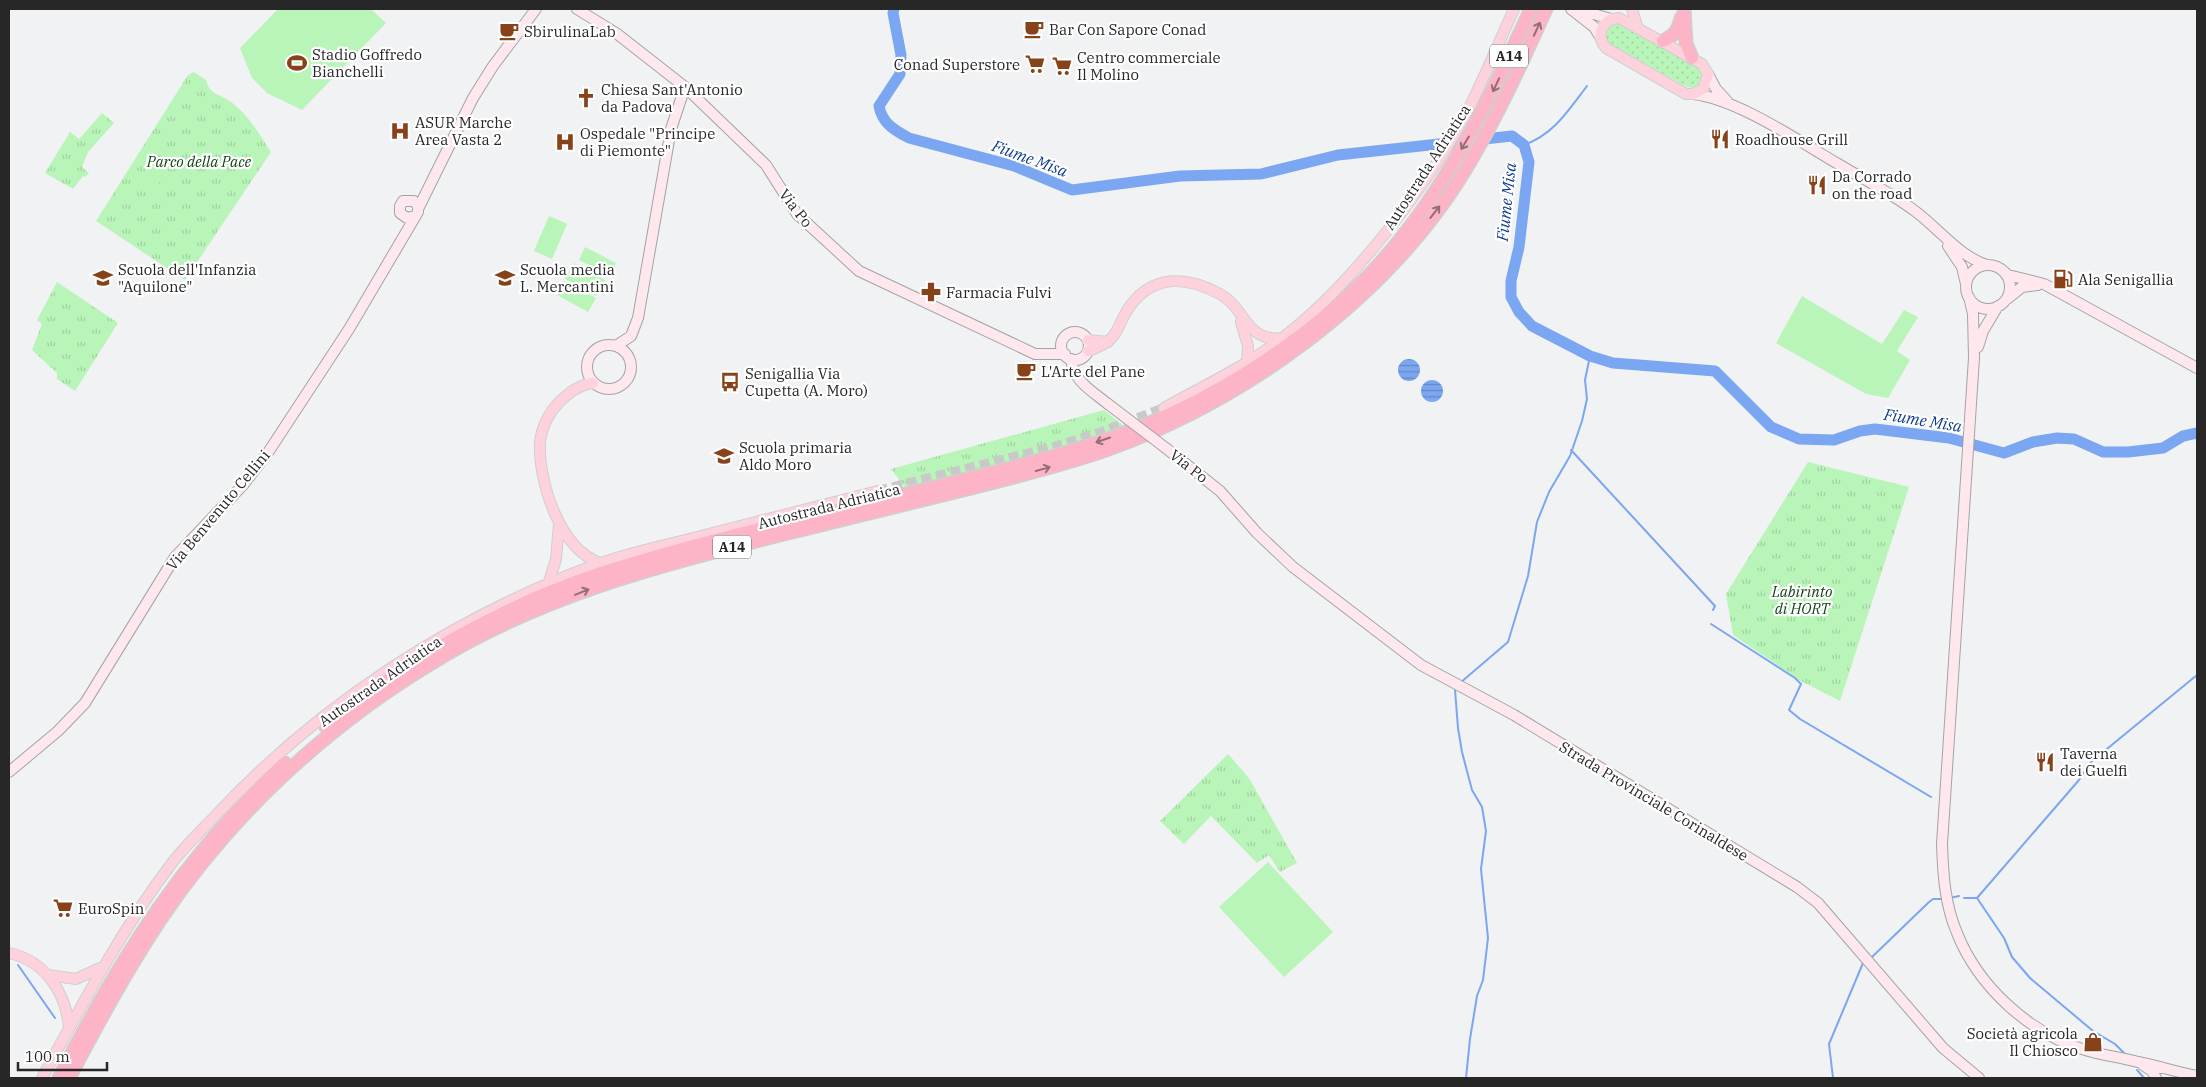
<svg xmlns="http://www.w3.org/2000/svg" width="2206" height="1087" font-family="'IBM Plex Serif',serif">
	<defs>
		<pattern id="grass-dots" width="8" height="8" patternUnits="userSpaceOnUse" patternTransform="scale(1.25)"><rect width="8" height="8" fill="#b9f5b8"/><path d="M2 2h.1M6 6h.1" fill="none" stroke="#9fd29e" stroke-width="1.8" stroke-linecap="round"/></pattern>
		<pattern id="park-tufts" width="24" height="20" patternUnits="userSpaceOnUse" patternTransform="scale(1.25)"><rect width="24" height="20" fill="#b9f5b8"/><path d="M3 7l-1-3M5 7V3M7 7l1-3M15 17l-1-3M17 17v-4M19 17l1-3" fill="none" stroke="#9fd29e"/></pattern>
		<pattern id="water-rules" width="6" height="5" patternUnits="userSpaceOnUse" patternTransform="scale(1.25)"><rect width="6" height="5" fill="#7ba6f1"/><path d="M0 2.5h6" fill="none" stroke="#6587c3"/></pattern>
	</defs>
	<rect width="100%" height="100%" fill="#f1f2f3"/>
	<path fill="url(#grass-dots)" d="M 1615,19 L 1697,64 L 1704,71 L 1700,85 L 1691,88 L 1683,85 L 1609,43 L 1605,36 L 1607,25 Z"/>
	<path fill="url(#park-tufts)" d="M 194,72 L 206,80 C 209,94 219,94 228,100 C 247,112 259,134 271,152 L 185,280 L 96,221 L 188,75 Z
		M 102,113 L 114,123 L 88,152 L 82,167 L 89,173 L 85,177 L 83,176 L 73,189 L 45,173 L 70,132 L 79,139 Z
		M 57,282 L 118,323 L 75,391 L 57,379 L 57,373 L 32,350 L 42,324 L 37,320 Z
		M 1104,410 L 1125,427 L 1072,446 L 907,490 L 891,469 Z
		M 1808,462 L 1909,487 L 1840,701 L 1799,680 L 1733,635 L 1726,594 Z
		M 1228,754 L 1249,778 L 1297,863 L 1280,872 L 1269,855 L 1257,863 L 1211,816 L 1184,844 L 1160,821 Z"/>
	<path fill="#b9f5b8" d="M 278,9 L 371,9 L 386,23 L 302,110 L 267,93 L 252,78 L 240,48 Z
		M 158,161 L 169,168 L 156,187 L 146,180 Z
		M 549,216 L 567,224 L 552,259 L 534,251 Z
		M 585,247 L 616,263 L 610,276 L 579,260 Z
		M 574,263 L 605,280 L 596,296 L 565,279 Z
		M 564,281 L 596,298 L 588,312 L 557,295 Z
		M 1802,296 L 1882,344 L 1904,310 L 1918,317 L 1897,351 L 1910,360 L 1888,398 L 1866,394 L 1776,343 Z
		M 1268,862 L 1333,932 L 1284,977 L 1219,907 Z"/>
	<path fill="url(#water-rules)" d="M1398 370a11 11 0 1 1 22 0a11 11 0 1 1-22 0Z
		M1421 391a11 11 0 1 1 22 0a11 11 0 1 1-22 0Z"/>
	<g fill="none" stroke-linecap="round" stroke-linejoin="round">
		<path stroke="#7ba6f1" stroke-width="2" d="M 1524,145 C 1554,134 1568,111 1587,86
			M 1571,450 L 1715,606 L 1713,610
			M 1711,624 L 1795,678 L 1801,684 L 1789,710 L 1800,719 L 1931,797
			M 1460,683 L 1508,642 L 1528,576 L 1537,522 L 1549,492 L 1570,456 L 1582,421 L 1587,399 L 1585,380 L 1590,356
			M 1455,690 L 1458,728 L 1462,752 L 1472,790 L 1482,807 L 1486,831 L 1481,869 L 1488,938 L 1483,980 L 1477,996 L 1470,1039 L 1466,1078
			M 1950,898 L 1959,896
			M 1964,898 L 1976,898
			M 1977,898 L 2079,780 L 2091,762 L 2197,675
			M 1977,898 L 2004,938 L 2012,957 L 2030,978 L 2093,1031 L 2115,1044 L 2124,1053
			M 1872,957 L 1929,902 L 1933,899 L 1942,899
			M 18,965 L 55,1018
			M 2137,1070 L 2144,1078
			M 1833,1078 L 1829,1044 L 1863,963"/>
		<path stroke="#7ba6f1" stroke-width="11" d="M 894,9 L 893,13 L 901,55 L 900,74 L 879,106 C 882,123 894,130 909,138 L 1014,166 L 1072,190 L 1180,176 L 1261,174 L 1338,155 L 1512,136 L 1524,145 L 1529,162 L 1519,247 L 1511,281 L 1511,297 L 1519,312 L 1532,326 L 1590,356 L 1613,363 L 1715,371 L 1771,427 L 1799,439 L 1834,440 L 1860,431 L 1875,429 L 1949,438 L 2004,453 L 2033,442 L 2057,438 L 2074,439 L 2103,452 L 2128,452 L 2163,448 L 2183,436 L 2197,433"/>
		<path stroke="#c9c9ca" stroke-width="10" stroke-dasharray="10 5" stroke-linecap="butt" d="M 878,491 L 1054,447 L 1102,432 L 1164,408"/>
		<defs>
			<path id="secondary" d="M 577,9 L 616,33 L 685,87 L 766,165 L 797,214 L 859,271 L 1035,354 L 1065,354
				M 1571,9 L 1594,27 L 1601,38
				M 1576,9 L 1611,19
				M 1708,74 L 1716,89 L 1727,101
				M 1693,94 C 1738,99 1800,142 1840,165 C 1865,180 1891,193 1915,211 C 1938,228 1960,257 1987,265
				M 418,209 L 473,98 L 493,66 L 536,9
				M 1948,246 L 1962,267 L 1966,284
				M1966 287a22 22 0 1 1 44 0a22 22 0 1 1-44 0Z
				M 2001,269 L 2008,275 L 2044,284 L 2197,368
				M 1969,297 L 1973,314 L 1974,358 L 1942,844 C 1943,875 1945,905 1957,933 C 1978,986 2028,1032 2082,1049 C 2100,1055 2120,1057 2138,1062 C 2158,1066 2177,1072 2197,1076
				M 2007,299 L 2022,287 L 2038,285
				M1061 346a14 14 0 1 1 28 0a14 14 0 1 1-28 0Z
				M587 367a22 22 0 1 1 44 0a22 22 0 1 1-44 0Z
				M 616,346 L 631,336 L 638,318 L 671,129 L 685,87
				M 1978,347 L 1983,331 L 1998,306
				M 1071,359 C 1073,381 1092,391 1108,404
				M 1167,449 L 1220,491 L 1257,533 L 1293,567 L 1421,665 L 1514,715 L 1797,887 L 1818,903 L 1943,1048 L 1979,1078
				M 9,772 L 58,731 L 85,703 L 175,557 L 244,484 L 269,451 L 349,329 L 418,212 L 418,206 L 414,201 L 403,201 L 400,206 L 400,213 L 407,218 L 415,216
				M 2143,1065 L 2152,1071 L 2156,1078"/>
			<path id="primary" d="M 1632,9 L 1637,26
				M 1619,18 L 1702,64 L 1708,74 L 1703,89 L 1693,94 L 1686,94 L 1606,48 C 1595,35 1602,19 1619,18 Z
				M 1241,322 L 1248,346 L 1247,363
				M 1088,340 L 1108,342
				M 1088,351 C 1126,338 1113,324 1135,300 C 1159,273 1192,279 1220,294 C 1246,308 1245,342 1282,338
				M 593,383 C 583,384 574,389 566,396 C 552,407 542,424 540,442 C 538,482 560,549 600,563
				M 1164,408 C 1203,386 1245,367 1281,339 C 1352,285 1432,181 1472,102 C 1487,71 1500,40 1514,9
				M 548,585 L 556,559 L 559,523
				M 9,953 C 45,961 66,992 69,1028
				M 48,975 L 76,979 L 100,968
				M 42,1078 C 82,1005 121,930 172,863 C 185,846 201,831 216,815 C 321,703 453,617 598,564 C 631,552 667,545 701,536 C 760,521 819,506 878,491"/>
			<path id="highway" d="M 1684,9 L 1686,43 L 1692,58
				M 1663,41 C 1675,35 1678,31 1681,18
				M 326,727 C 406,660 502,606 601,573 C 713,537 829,513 943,485 C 1019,466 1096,448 1168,415 C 1244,380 1326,324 1382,261 C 1448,187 1490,98 1531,9
				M 59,1078 C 121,956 184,857 285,763
				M 69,1078 C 97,1025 126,971 160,920 C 229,817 324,728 430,664 C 537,597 659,565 780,535 C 843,520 905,504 967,489 C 1013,477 1061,466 1106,450 C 1242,402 1381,302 1459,180 C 1493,126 1520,67 1546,9"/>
		</defs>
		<use href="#secondary" stroke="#a3a4a5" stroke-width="12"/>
		<use href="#primary" stroke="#cfcfd0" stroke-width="12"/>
		<use href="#highway" stroke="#cfcfd0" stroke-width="15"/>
		<use href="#secondary" stroke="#fee8ee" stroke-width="10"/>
		<use href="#primary" stroke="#fed2dd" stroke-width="10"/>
		<use href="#highway" stroke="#fdb4c6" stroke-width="12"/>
		<defs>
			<path id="secondary-bridge" d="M 1108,404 L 1167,449"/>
		</defs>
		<use href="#secondary-bridge" stroke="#a3a4a5" stroke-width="12" stroke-linecap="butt"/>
		<use href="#secondary-bridge" stroke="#fee8ee" stroke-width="10"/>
	</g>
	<defs><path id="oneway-shaft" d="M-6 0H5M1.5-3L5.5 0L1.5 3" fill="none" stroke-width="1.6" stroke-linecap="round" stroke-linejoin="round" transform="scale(1.25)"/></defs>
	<g stroke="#926e77">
		<use href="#oneway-shaft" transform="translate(1537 29) rotate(-65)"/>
		<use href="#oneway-shaft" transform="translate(1496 85) rotate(115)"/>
		<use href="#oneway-shaft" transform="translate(1465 143) rotate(121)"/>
		<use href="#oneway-shaft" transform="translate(1435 212) rotate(-52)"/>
		<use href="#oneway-shaft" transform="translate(1103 440) rotate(161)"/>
		<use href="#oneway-shaft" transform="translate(1043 469) rotate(-15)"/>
		<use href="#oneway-shaft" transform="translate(582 592) rotate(-22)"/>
	</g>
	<defs>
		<symbol id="cafe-bare" viewBox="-9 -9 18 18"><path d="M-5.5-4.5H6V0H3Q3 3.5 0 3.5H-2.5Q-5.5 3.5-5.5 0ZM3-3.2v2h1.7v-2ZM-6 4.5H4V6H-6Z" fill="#874219" stroke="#fff" stroke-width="2.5" paint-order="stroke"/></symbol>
		<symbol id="stadium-bare" viewBox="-9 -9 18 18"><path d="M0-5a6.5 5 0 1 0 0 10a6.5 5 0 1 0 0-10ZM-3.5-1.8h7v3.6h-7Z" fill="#874219" stroke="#fff" stroke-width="2.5" paint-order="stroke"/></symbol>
		<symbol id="supermarket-bare" viewBox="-9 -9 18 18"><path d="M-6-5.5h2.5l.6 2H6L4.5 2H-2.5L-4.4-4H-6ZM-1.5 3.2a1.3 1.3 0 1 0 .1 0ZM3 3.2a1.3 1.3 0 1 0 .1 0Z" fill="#874219" stroke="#fff" stroke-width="2.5" paint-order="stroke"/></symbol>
		<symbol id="church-bare" viewBox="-9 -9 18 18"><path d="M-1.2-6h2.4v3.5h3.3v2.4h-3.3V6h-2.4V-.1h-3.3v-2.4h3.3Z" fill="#874219" stroke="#fff" stroke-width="2.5" paint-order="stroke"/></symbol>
		<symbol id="hospital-bare" viewBox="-9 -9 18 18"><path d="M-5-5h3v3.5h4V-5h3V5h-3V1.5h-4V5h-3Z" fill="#874219" stroke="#fff" stroke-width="2.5" paint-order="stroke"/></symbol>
		<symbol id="restaurant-bare" viewBox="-9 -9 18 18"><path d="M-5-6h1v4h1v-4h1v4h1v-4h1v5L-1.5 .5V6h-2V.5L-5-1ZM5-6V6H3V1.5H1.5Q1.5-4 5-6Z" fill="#874219" stroke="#fff" stroke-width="2.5" paint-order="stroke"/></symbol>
		<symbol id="school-bare" viewBox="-9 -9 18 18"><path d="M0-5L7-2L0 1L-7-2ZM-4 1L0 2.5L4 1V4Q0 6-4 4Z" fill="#874219" stroke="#fff" stroke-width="2.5" paint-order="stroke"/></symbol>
		<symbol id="fuel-bare" viewBox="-9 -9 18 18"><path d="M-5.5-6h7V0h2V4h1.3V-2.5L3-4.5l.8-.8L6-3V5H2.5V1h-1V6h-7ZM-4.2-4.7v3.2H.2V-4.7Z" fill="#874219" stroke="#fff" stroke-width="2.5" paint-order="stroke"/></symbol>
		<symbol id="pharmacy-bare" viewBox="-9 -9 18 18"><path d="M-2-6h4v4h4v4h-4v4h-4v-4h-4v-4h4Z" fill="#874219" stroke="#fff" stroke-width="2.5" paint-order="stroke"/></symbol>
		<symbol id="bus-bare" viewBox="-9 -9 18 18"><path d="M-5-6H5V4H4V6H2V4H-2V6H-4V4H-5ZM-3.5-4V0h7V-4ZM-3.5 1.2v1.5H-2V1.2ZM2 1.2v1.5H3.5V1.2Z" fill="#874219" stroke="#fff" stroke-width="2.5" paint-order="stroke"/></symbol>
		<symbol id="shop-bare" viewBox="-9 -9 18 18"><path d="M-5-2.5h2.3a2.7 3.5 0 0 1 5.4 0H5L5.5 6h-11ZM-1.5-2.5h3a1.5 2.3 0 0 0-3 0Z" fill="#874219" stroke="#fff" stroke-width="2.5" paint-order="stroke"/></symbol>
	</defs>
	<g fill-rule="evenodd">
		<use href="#cafe-bare" x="1020" y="15" width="28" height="28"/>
		<use href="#cafe-bare" x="495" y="17" width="28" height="28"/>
		<use href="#stadium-bare" x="283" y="49" width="28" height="28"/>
		<use href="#supermarket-bare" x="1021" y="50" width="28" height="28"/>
		<use href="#supermarket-bare" x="1048" y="52" width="28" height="28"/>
		<use href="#church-bare" x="572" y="84" width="28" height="28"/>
		<use href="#hospital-bare" x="386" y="117" width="28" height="28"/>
		<use href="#restaurant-bare" x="1706" y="125" width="28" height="28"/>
		<use href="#hospital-bare" x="551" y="128" width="28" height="28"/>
		<use href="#restaurant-bare" x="1803" y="171" width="28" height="28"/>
		<use href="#school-bare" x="89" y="264" width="28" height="28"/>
		<use href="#school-bare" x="491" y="264" width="28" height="28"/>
		<use href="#fuel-bare" x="2049" y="265" width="28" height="28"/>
		<use href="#pharmacy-bare" x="917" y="278" width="28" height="28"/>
		<use href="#cafe-bare" x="1012" y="357" width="28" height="28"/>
		<use href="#bus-bare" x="716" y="368" width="28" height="28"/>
		<use href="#school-bare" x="710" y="442" width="28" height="28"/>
		<use href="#restaurant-bare" x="2031" y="748" width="28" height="28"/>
		<use href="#supermarket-bare" x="49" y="894" width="28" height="28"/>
		<use href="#shop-bare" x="2079" y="1028" width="28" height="28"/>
	</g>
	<g text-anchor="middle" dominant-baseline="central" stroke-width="4.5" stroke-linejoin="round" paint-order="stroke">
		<g fill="#fff" stroke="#686868" stroke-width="1">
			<rect x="1490" y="44.5" width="38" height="23" rx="4"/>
			<rect x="713" y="535.5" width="38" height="23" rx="4"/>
		</g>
		<g font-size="14" font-weight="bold" fill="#272728">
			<text x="1509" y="56">A14</text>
			<text x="732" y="547">A14</text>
		</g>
		<g font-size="15" fill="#272728" stroke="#fff" text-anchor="start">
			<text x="1049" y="29">Bar Con Sapore Conad</text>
			<text x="524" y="31">SbirulinaLab</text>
			<text x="312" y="54">Stadio Goffredo<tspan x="312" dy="17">Bianchelli</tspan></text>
			<text x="1077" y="57">Centro commerciale<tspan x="1077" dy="17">Il Molino</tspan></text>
			<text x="1020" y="64" text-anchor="end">Conad Superstore</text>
			<text x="601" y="89">Chiesa Sant'Antonio<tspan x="601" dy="17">da Padova</tspan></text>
			<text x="415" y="122">ASUR Marche<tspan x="415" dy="17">Area Vasta 2</tspan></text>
			<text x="580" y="133">Ospedale "Principe<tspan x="580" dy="17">di Piemonte"</tspan></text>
			<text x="1735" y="139">Roadhouse Grill</text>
			<text x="1832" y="176">Da Corrado<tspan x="1832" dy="17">on the road</tspan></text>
			<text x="118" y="269">Scuola dell'Infanzia<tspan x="118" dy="17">"Aquilone"</tspan></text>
			<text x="520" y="269">Scuola media<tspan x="520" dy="17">L. Mercantini</tspan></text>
			<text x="2078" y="279">Ala Senigallia</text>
			<text x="946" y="292">Farmacia Fulvi</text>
			<text x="1041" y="371">L'Arte del Pane</text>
			<text x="745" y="373">Senigallia Via<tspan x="745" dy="17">Cupetta (A. Moro)</tspan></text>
			<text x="739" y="447">Scuola primaria<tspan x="739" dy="17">Aldo Moro</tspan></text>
			<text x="2060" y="753">Taverna<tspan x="2060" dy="17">dei Guelfi</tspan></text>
			<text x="78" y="908">EuroSpin</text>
			<text x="2078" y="1033" text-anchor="end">Società agricola<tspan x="2078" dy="17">Il Chiosco</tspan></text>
		</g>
		<g font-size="15" font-style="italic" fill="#134316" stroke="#fff">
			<text x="199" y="161">Parco della Pace</text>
			<text x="1802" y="591">Labirinto<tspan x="1802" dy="17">di HORT</tspan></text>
		</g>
		<g font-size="15" fill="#272728" stroke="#fff">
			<text transform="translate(1427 167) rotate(-57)">Autostrada Adriatica</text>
			<text transform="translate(796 208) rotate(52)">Via Po</text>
			<text transform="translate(1189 466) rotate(38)">Via Po</text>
			<text transform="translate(829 506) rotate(-14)">Autostrada Adriatica</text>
			<text transform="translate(218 510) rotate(-50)">Via Benvenuto Cellini</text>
			<text transform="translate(380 681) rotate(-35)">Autostrada Adriatica</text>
			<text transform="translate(1654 801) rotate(31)">Strada Provinciale Corinaldese</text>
		</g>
		<g font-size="16" font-style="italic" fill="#0d3c91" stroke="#fff">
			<text transform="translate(1030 158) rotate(20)">Fiume Misa</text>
			<text transform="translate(1506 202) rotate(-84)">Fiume Misa</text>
			<text transform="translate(1923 420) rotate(9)">Fiume Misa</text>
		</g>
	</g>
	<rect width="2206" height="1087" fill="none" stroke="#272728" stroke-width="20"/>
	<path d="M18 1062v8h89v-8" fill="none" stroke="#272728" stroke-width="2.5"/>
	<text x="25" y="1062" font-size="15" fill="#272728" stroke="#ffffff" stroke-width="4" paint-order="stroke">100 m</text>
</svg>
